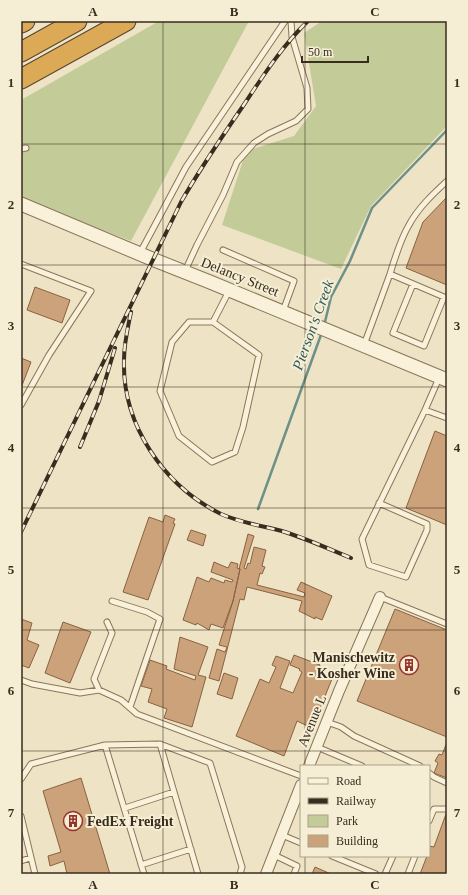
<svg xmlns="http://www.w3.org/2000/svg" width="468" height="895" font-family="'Times New Roman',serif">
	<rect width="100%" height="100%" fill="#eee4c5"/>
	<path fill="#c3cc99" d="M 159,21 L 249,21 L 131,241 L 21,199 L 21,100 Z
		M 322,21 L 447,21 L 447,126 L 371,206 L 341,269 L 222,225 L 246,151 L 294,136 L 316,106 L 304,33 Z"/>
	<g fill="none" stroke-linecap="round" stroke-linejoin="round">
		<path stroke="#6d9089" stroke-width="2.5" d="M 324,326 L 331,297 L 350,261 L 372,208 L 447,130
			M 258,509 L 322,332"/>
	</g>
	<path fill="#cca27b" stroke="#886241" d="M 447,197 L 447,285 L 406,268 L 423,222 Z
		M 35,287 L 70,300 L 62,323 L 27,310 Z
		M 21,358 L 31,362 L 21,388 Z
		M 435,431 L 447,436 L 447,525 L 406,508 Z
		M 165,515 L 175,519 L 173,523 L 175,524 L 148,600 L 123,592 L 149,517 L 163,522 Z
		M 191,530 L 206,535 L 203,546 L 187,540 Z
		M 248,534 L 254,536 L 244,568 L 246,569 L 248,563 L 250,564 L 254,547 L 266,550 L 262,566 L 265,567 L 262,574 L 260,573 L 257,585 L 304,597 L 305,593 L 297,590 L 301,582 L 332,596 L 322,620 L 315,617 L 315,619 L 299,611 L 302,601 L 247,587 L 244,600 L 240,599 L 219,681 L 209,678 L 217,649 L 225,652 L 227,647 L 219,645 L 233,601 L 240,569 L 239,569 Z
		M 214,562 L 228,568 L 231,562 L 238,564 L 237,568 L 240,569 L 233,601 L 223,628 L 211,624 L 209,630 L 197,623 L 196,625 L 183,620 L 197,577 L 209,582 L 211,578 L 224,583 L 225,580 L 232,582 L 233,580 L 211,572 Z
		M 395,609 L 447,630 L 447,737 L 357,701 Z
		M 21,619 L 32,623 L 27,640 L 39,645 L 29,668 L 21,665 Z
		M 63,622 L 91,632 L 70,683 L 45,673 Z
		M 180,637 L 208,647 L 198,675 L 206,677 L 192,727 L 164,718 L 167,709 L 148,702 L 152,689 L 141,686 L 150,660 L 167,666 L 166,669 L 195,680 L 196,676 L 174,669 Z
		M 294,655 L 320,665 L 317,673 L 332,679 L 312,728 L 297,721 L 284,756 L 236,736 L 260,679 L 269,683 L 276,667 L 272,665 L 276,656 L 290,661 L 280,688 L 293,693 L 302,672 L 299,670 L 300,669 L 290,665 Z
		M 224,673 L 238,678 L 232,699 L 217,694 Z
		M 447,742 L 447,778 L 434,773 L 438,763 L 435,761 L 439,754 L 442,755 Z
		M 81,778 L 110,874 L 67,874 L 64,861 L 50,866 L 48,856 L 61,852 L 43,791 Z
		M 446,814 L 447,874 L 420,874 L 427,856 L 429,856 L 429,846 L 434,847 Z
		M 315,867 L 331,874 L 312,874 Z"/>
	<g fill="none" stroke-linecap="round" stroke-linejoin="round">
		<defs>
			<path id="service" d="M 21,149 L 26,148
				M 223,250 L 294,281 L 283,311
				M 140,253 L 186,167 L 285,21
				M 21,264 L 91,291 L 49,355 L 21,405
				M 185,271 L 197,245 L 223,195 L 237,162 L 254,143 L 268,134 L 296,121 L 308,109 L 307,88 L 292,37 L 291,21
				M 390,274 C 395,258 400,240 409,225 C 418,208 433,194 447,181
				M 213,322 L 259,355 L 243,427 L 235,452 L 212,462 L 179,436 L 160,391 L 172,342 L 189,322 L 213,322 L 229,291
				M 364,345 L 390,274 L 444,297 L 424,346 L 393,333 L 413,284
				M 425,410 L 439,378
				M 379,503 L 427,524 L 427,530 L 406,577 L 369,565 L 362,539 L 425,410 L 447,418
				M 380,597 L 447,624
				M 112,601 L 147,612 L 160,619 L 130,707
				M 107,622 L 112,633 L 94,679 L 99,690 L 121,700 L 137,714 L 301,776
				M 21,680 L 32,684 L 80,693 L 99,690
				M 327,722 L 341,727 L 354,736 L 420,766
				M 105,745 L 160,744
				M 317,747 L 362,766
				M 429,773 L 434,777 L 447,783
				M 21,779 L 31,764 L 105,745 L 144,874
				M 125,808 L 174,792
				M 21,816 L 35,874
				M 429,821 L 434,809 L 447,809
				M 282,835 L 301,843
				M 274,855 L 297,866 L 294,874
				M 332,856 L 376,874
				M 21,861 L 30,858
				M 141,865 L 191,849
				M 198,874 L 160,744 L 210,763 L 242,867 L 240,874
				M 385,874 L 393,856
				M 408,874 L 415,856"/>
			<path id="minor" d="M 309,766 L 339,691 L 380,597
				M 266,874 L 301,785"/>
			<path id="tertiary" d="M 21,204 L 152,259 L 210,282 L 447,380"/>
			<path id="motorway" d="M 21,23 L 25,21
				M 21,52 L 77,21
				M 21,79 L 126,21"/>
		</defs>
		<use href="#service" stroke="#89765b" stroke-width="7"/>
		<use href="#minor" stroke="#89765b" stroke-width="12"/>
		<use href="#tertiary" stroke="#89765b" stroke-width="15"/>
		<use href="#motorway" stroke="#57442f" stroke-width="21"/>
		<use href="#service" stroke="#f9f1d9" stroke-width="5"/>
		<use href="#minor" stroke="#f9f1d9" stroke-width="10"/>
		<use href="#tertiary" stroke="#f9f1d9" stroke-width="13"/>
		<use href="#motorway" stroke="#dcaa57" stroke-width="19"/>
		<defs>
			<path id="rail" d="M 131,312 C 128,327 124,343 124,360 C 122,425 164,486 221,514 C 241,523 264,526 285,532 C 307,539 329,549 351,558
				M 80,447 L 99,401 L 115,348
				M 21,532 L 181,202 C 200,169 221,138 243,106 C 263,76 282,46 308,21"/>
		</defs>
		<use href="#rail" stroke="#392d1f" stroke-width="4"/>
		<use href="#rail" stroke="#f5eed5" stroke-width="2.5" stroke-dasharray="8" stroke-linecap="butt"/>
	</g>
	<path fill="none" stroke="#392d1f" stroke-width="1" stroke-opacity="0.55" d="M 163,21 L 163,874M 305,21 L 305,766M 21,144 L 447,144M 21,265 L 447,265M 21,387 L 447,387M 21,508 L 447,508M 21,630 L 447,630M 21,751 L 447,751M 305,856 L 305,874"/>
	<defs>
		<symbol id="building-ring" viewBox="-11 -11 22 22"><circle r="9.5" fill="#f5eed5" stroke="#97322c" stroke-width="1.5"/><path d="M-4-6H4V6H1V3H-1V6H-4ZM-2.5-4.3h1.7v1.8h-1.7ZM.8-4.3h1.7v1.8H.8ZM-2.5-1h1.7V.8h-1.7ZM.8-1h1.7V.8H.8Z" fill="#97322c"/></symbol>
	</defs>
	<g fill-rule="evenodd">
		<use href="#building-ring" x="398" y="654" width="22" height="22"/>
		<use href="#building-ring" x="62" y="810" width="22" height="22"/>
	</g>
	<g text-anchor="middle" dominant-baseline="central" stroke-width="4" stroke-linejoin="round" paint-order="stroke">
		<g font-size="14" fill="#392d1f" stroke="#f5eed5">
			<text transform="translate(240 277) rotate(22)">Delancy Street</text>
			<text transform="translate(312 721) rotate(-68)">Avenue L</text>
		</g>
		<g font-size="14" font-weight="bold" fill="#392d1f" stroke="#f5eed5" text-anchor="end">
			<text x="395" y="657">Manischewitz<tspan x="395" dy="16">- Kosher Wine</tspan></text>
			<text x="87" y="821" text-anchor="start">FedEx Freight</text>
		</g>
		<g font-size="15" font-style="italic" fill="#2e5959" stroke="#f5eed5">
			<text transform="translate(313 325) rotate(-70)">Pierson's Creek</text>
		</g>
	</g>
	<rect width="468" height="895" fill="none" stroke="#f5eed5" stroke-width="44"/>
	<rect x="300" y="765" width="130" height="92" fill="#f5eed5" stroke="#aaa18c"/>
	<rect x="308" y="778" width="20" height="6" fill="#f9f1d9" stroke="#aaa18c"/>
	<text x="336" y="785" font-size="12" fill="#392d1f">Road</text>
	<rect x="308" y="798" width="20" height="6" fill="#392d1f" stroke="#aaa18c"/>
	<text x="336" y="805" font-size="12" fill="#392d1f">Railway</text>
	<rect x="308" y="815" width="20" height="12" fill="#c3cc99" stroke="#aaa18c"/>
	<text x="336" y="825" font-size="12" fill="#392d1f">Park</text>
	<rect x="308" y="835" width="20" height="12" fill="#cca27b" stroke="#aaa18c"/>
	<text x="336" y="845" font-size="12" fill="#392d1f">Building</text>
	<path d="M302 56v6h66v-6" fill="none" stroke="#392d1f" stroke-width="2"/>
	<text x="308" y="56" font-size="12" fill="#392d1f" stroke="#f5eed5" stroke-width="3" paint-order="stroke">50 m</text>
	<rect x="22" y="22" width="424" height="851" fill="none" stroke="#392d1f" stroke-width="1.5"/>
	<g font-size="13" text-anchor="middle" font-weight="bold" fill="#392d1f">
		<text x="93" y="16">A</text>
		<text x="234" y="16">B</text>
		<text x="375" y="16">C</text>
		<text x="11" y="87">1</text>
		<text x="457" y="87">1</text>
		<text x="11" y="209">2</text>
		<text x="457" y="209">2</text>
		<text x="11" y="330">3</text>
		<text x="457" y="330">3</text>
		<text x="11" y="452">4</text>
		<text x="457" y="452">4</text>
		<text x="11" y="574">5</text>
		<text x="457" y="574">5</text>
		<text x="11" y="695">6</text>
		<text x="457" y="695">6</text>
		<text x="11" y="817">7</text>
		<text x="457" y="817">7</text>
		<text x="93" y="889">A</text>
		<text x="234" y="889">B</text>
		<text x="375" y="889">C</text>
	</g>
</svg>
